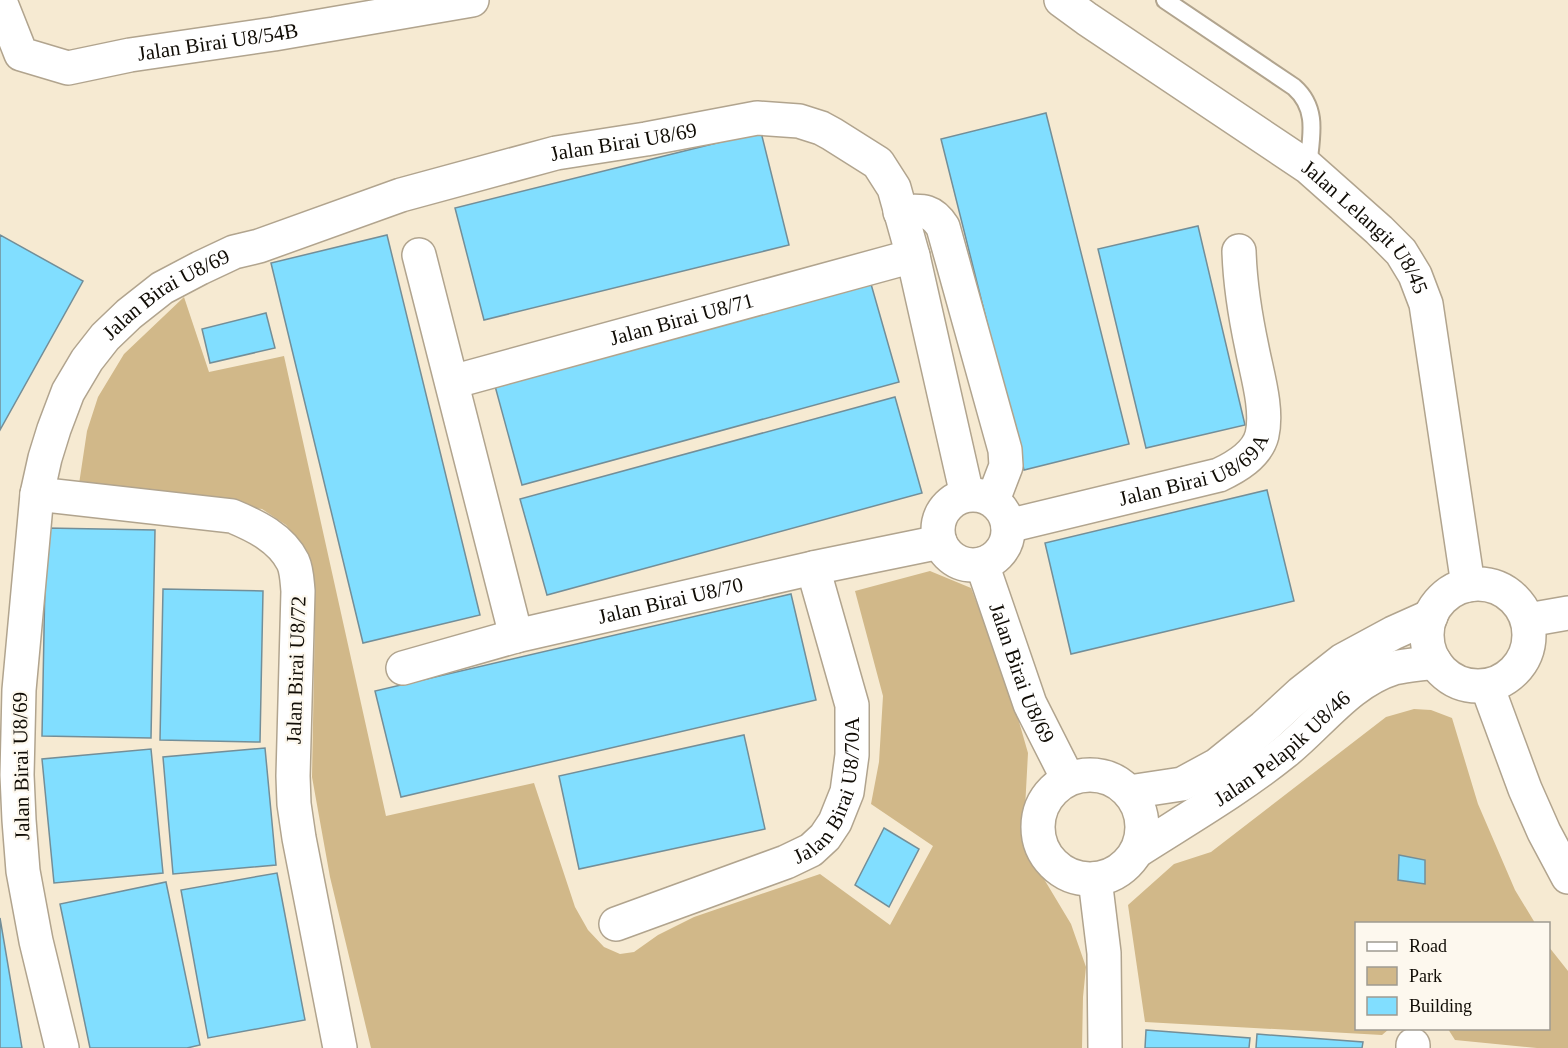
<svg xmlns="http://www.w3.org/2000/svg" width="1568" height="1048" font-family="Georgia,serif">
	<rect width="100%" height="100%" fill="#f6ead2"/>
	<path fill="#d1b889" d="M 184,297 L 209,372 L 284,356 L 386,816 L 534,783 L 575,907 L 588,930 L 604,947 L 620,954 L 634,952 L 658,935 L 694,917 L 820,874 L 890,925 L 933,846 L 871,804 L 879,762 L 883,696 L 855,591 L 930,571 L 971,588 L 1009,687 L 1028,753 L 1024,827 L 1038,869 L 1071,924 L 1086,967 L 1083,997 L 1082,1048 L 371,1048 L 330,877 L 312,777 L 315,617 L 312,578 L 307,551 L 286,525 L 262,509 L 79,484 L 87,431 L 98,397 L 124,354 Z
		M 1414,709 L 1431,710 L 1452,718 L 1478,804 L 1515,890 L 1535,923 L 1356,924 L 1356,1028 L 1389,1029 L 1382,1035 L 1145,1022 L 1128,905 L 1174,864 L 1211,852 L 1386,717 Z
		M 1549,947 L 1568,971 L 1568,1048 L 1537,1048 L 1455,1040 L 1448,1029 L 1548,1028 Z"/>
	<path fill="#81deff" stroke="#738e98" stroke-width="1.5" d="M 1046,113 L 1129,444 L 1024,470 L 941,139 Z
		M 761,132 L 789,245 L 484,320 L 455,208 Z
		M 1198,226 L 1245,425 L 1146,448 L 1098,249 Z
		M 0,235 L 83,281 L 0,430 Z
		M 387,235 L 480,615 L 363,643 L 271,263 Z
		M 871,284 L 899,382 L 522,485 L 495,386 Z
		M 266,313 L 275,348 L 210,363 L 202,329 Z
		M 895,397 L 922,493 L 547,595 L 520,499 Z
		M 1267,490 L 1294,601 L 1071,654 L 1045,543 Z
		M 46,528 L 155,530 L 151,738 L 42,736 Z
		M 163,589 L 263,591 L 260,742 L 160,740 Z
		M 791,594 L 816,700 L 401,797 L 375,691 Z
		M 744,735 L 765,829 L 579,869 L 559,776 Z
		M 265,748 L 276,865 L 173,874 L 163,757 Z
		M 151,749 L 163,873 L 54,883 L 42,759 Z
		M 884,828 L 919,849 L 889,907 L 855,885 Z
		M 1399,855 L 1425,860 L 1425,884 L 1398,880 Z
		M 277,873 L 305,1020 L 208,1038 L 181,890 Z
		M 166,882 L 200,1045 L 187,1048 L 90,1048 L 60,904 Z
		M 0,918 L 22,1048 L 0,1048 Z
		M 1146,1030 L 1250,1038 L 1249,1048 L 1145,1048 Z
		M 1257,1034 L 1363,1042 L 1362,1048 L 1256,1048 Z"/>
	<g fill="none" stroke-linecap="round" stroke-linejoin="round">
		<defs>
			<path id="service" d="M 1165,0 L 1294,87 C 1319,109 1311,137 1308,167"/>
			<g id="minor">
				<path id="s1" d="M 0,1 L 21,54 L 68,68 L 130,55 L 274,34 L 472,0"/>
				<path d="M 900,212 C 921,211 931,208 943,227 L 1005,450 L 1006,466 L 993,500"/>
				<path d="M 419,255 L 516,636"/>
				<path id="s2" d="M 452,382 L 913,256"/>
				<path d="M 37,494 L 232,516 C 256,526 281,538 293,562 C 297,571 297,581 298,591 L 293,776 L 294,804 L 299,838 L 340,1048"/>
				<circle cx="973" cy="530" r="35"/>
				<path id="s3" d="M 1008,526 L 1219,475 C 1236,467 1257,455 1262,435 C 1268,409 1257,374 1252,348 C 1245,315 1240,284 1239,251"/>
				<path id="s4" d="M 982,564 L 1030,704 L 1068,779"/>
				<path id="s5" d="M 403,668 L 516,636 L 813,568 L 940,542"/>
				<circle cx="1090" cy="827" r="52"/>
				<path d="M 1129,792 L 1182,784 L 1217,765 L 1264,727 L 1301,693 L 1343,660 L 1393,633 L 1431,616"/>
				<path id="s6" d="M 1137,851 C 1187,819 1239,789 1285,752 C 1321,723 1349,682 1394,668 C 1407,665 1422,664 1435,662"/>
				<path d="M 1095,879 L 1104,953 L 1105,1048"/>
				<path id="s7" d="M 616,924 L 786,862 L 811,850 L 825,837 L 835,822 L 847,792 L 852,755 L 852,705 L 813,568"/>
				<path id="s8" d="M 62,1048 L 36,941 L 23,871 L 19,820 L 17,775 L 19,690 L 37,494 L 45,458 L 54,429 L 68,392 L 87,360 L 105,337 L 129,314 L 162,288 L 200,268 L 234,252 L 259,246 L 401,195 L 556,153 L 646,139 L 757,118 L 799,121 L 821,128 L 832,134 L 878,163 L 894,188 L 913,256 L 967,495"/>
				<path d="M 1413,1048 L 1413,1045"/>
			</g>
			<g id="tertiary">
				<path id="s9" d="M 1061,0 L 1087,19 L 1308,167 L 1379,230 L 1401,252 L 1415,275 L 1426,304 L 1468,585"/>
				<circle cx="1478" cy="635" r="51"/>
				<path d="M 1528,620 L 1568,613"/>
				<path d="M 1487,686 L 1525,789 L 1544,832 L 1568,877"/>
			</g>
		</defs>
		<use href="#service" stroke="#b1a48e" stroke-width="20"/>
		<use href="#minor" stroke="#b1a48e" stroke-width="36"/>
		<use href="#tertiary" stroke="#b1a48e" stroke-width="36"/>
		<use href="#service" stroke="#fff" stroke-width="16"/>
		<use href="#minor" stroke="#fff" stroke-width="33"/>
		<use href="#tertiary" stroke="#fff" stroke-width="33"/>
	</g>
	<g text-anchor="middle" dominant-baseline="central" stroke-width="4.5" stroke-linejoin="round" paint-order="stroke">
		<g font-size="21" fill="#100c05" stroke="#fdf8ee">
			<text stroke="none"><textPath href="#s1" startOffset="258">Jalan Birai U8/54B</textPath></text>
			<text stroke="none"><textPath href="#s8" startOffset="1294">Jalan Birai U8/69</textPath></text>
			<text stroke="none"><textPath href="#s9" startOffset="382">Jalan Lelangit U8/45</textPath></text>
			<text stroke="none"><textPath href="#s8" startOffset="808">Jalan Birai U8/69</textPath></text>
			<text stroke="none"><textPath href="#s2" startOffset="238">Jalan Birai U8/71</textPath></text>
			<text stroke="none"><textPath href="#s3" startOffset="196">Jalan Birai U8/69A</textPath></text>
			<text stroke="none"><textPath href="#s5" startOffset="276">Jalan Birai U8/70</textPath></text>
			<text transform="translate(296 670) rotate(-88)">Jalan Birai U8/72</text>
			<text stroke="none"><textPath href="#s4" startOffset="116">Jalan Birai U8/69</textPath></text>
			<text stroke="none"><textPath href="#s6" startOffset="178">Jalan Pelapik U8/46</textPath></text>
			<text transform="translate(21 766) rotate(-91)">Jalan Birai U8/69</text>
			<text stroke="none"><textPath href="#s7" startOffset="272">Jalan Birai U8/70A</textPath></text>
		</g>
	</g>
	<rect x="1355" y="922" width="195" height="108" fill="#fdf8ee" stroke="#9e9a91" stroke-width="1.5"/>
	<rect x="1367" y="942" width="30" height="9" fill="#ffffff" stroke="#9e9a91" stroke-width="1.5"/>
	<text x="1409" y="952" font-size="18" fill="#100c05">Road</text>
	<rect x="1367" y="967" width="30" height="18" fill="#d1b889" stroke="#9e9a91" stroke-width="1.5"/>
	<text x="1409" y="982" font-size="18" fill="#100c05">Park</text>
	<rect x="1367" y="997" width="30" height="18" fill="#81deff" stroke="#9e9a91" stroke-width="1.5"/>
	<text x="1409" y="1012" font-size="18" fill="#100c05">Building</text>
</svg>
